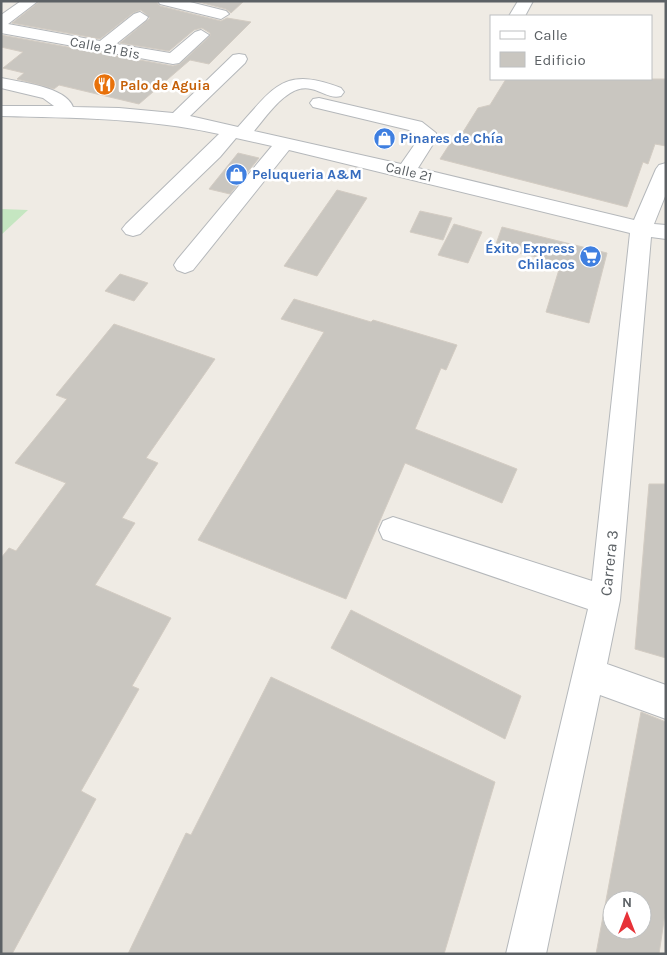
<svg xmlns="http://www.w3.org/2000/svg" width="667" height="955" font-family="Karla,sans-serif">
	<rect width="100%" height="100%" fill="#efebe4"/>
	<path fill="#c5e6c1" d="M 1,209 L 28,210 L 1,235 Z"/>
	<path fill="#c9c6c0" stroke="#d3ccc3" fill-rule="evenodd" d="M 40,1 L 156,1 L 160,6 L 221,21 L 227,18 L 251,22 L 209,64 L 190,60 L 139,104 L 59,85 L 54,89 L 17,79 L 24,73 L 3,68 L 23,52 L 1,47 L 1,35 L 173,66 L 180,64 L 210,36 L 210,33 L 202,28 L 194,30 L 169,51 L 120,43 L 150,18 L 141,10 L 133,13 L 100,39 L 12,23 Z
		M 195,1 L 244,1 L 231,13 L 226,9 Z
		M 506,79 L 666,79 L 666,146 L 655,144 L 648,164 L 643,162 L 627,207 L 440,159 L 453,139 L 458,140 L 478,108 L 490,105 Z
		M 238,153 L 259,158 L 230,194 L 209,189 Z
		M 337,190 L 367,198 L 317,276 L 284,266 Z
		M 420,211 L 452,218 L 443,240 L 410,232 Z
		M 454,224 L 482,232 L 468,263 L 438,255 Z
		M 502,227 L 607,253 L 589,323 L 546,312 L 561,263 L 495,247 Z
		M 120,274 L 148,283 L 134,301 L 105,291 Z
		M 294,299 L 371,322 L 373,320 L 457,345 L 446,370 L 441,368 L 415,429 L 517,469 L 502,503 L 405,463 L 346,599 L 198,540 L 324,332 L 281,319 Z
		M 114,324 L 215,359 L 146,458 L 158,463 L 122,518 L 135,523 L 95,585 L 171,618 L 132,686 L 139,689 L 81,791 L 96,799 L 12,954 L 1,954 L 1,558 L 9,548 L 16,551 L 66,483 L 15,463 L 67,399 L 56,395 Z
		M 649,484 L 666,484 L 666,658 L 635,649 Z
		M 351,610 L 521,696 L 505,739 L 331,648 Z
		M 271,677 L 495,782 L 444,954 L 128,954 L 186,833 L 191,835 Z
		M 641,712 L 666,722 L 666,907 L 659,954 L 596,954 ZM 612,900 L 642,900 L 642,930 L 612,930 Z"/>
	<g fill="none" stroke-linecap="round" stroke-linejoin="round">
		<defs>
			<path id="minor" d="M 21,1 L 38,1 L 8,24 L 100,41 L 134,14 L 140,12 L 148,17 L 146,20 L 116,44 L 170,53 L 195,32 L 201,30 L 209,35 L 179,63 L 173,64 L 1,33 L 1,15 Z
				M 158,1 L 186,1 L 226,11 L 229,14 L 221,19 L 160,4 Z
				M 518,1 L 533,1 L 525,16 L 509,16 Z
				M 239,54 L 245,55 L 247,59 L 245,63 L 190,116 L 238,127 C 274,87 284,66 341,88 L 344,92 L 341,96 C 330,99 322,91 311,89 C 288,83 267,116 254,131 L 401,164 L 417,141 L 417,135 L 409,130 L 313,107 L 310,103 L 313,99 L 319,98 L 422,122 L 436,133 L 435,141 L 418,168 L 634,220 L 656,169 L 659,165 L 666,163 L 666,194 L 654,224 L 666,225 L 666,239 L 651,237 L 620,600 L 607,664 L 666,685 L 666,719 L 600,695 L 546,954 L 506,954 L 588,609 L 383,539 L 379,530 L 383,521 L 393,517 L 592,581 L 630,233 L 289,150 L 193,270 L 185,273 L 177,270 L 174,265 L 177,260 L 272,146 L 236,138 L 220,157 L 140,234 L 133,236 L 126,234 L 122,229 L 126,224 L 219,134 C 147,118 75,118 1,116 L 1,106 L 54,106 L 43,98 L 1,88 L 1,78 C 20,82 66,87 73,107 L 119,108 L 173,113 L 233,55 Z"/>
		</defs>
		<use href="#minor" stroke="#b5b8bb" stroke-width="2"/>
		<use href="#minor" fill="#fff" fill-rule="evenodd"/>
	</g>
	<defs>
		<symbol id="restaurant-disc" viewBox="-11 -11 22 22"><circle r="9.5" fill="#e8710a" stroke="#fff"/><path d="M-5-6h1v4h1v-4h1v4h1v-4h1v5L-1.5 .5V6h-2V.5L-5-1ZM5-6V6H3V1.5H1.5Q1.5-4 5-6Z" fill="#fff"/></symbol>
		<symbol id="shop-disc" viewBox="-11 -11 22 22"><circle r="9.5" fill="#3f7fe0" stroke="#fff"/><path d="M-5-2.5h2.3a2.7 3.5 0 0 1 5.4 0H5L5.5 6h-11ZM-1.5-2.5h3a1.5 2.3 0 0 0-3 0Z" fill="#fff"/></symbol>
		<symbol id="supermarket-disc" viewBox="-11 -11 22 22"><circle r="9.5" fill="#3f7fe0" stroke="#fff"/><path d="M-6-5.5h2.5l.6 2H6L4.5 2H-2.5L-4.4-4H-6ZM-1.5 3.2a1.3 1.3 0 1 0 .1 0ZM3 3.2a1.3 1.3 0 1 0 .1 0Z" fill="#fff"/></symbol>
	</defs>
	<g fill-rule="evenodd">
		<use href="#restaurant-disc" x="92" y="72" width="25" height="25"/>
		<use href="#shop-disc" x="372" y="126" width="25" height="25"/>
		<use href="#shop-disc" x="224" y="162" width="25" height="25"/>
		<use href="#supermarket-disc" x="578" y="244" width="25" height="25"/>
	</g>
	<g text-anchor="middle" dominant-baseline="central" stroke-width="5" stroke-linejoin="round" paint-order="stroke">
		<g font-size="14" fill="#5c6165" stroke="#fff">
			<text transform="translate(105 48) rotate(11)">Calle 21 Bis</text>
			<text transform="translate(409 172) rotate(13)">Calle 21</text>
		</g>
		<g font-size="14" font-weight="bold" fill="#c56008" stroke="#fff" text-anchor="start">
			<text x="120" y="85">Palo de Aguia</text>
		</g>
		<g font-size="14" font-weight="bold" fill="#366cbe" stroke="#fff" text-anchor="start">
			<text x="400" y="138">Pinares de Chía</text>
			<text x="252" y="174">Peluqueria A&amp;M</text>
			<text x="575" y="248" text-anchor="end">Éxito Express<tspan x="575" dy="16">Chilacos</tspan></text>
		</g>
		<g font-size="16" fill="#5c6165" stroke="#fff">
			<text transform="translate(609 563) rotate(-84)">Carrera 3</text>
		</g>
	</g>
	<rect width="667" height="955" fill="none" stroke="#5c6165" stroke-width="5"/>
	<rect x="490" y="15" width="162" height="65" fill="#ffffff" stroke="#bec0c1"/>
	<rect x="500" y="31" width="25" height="8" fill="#ffffff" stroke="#bec0c1"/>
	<text x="534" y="40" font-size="15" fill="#5c6165">Calle</text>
	<rect x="500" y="52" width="25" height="15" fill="#c9c6c0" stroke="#bec0c1"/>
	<text x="534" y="65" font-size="15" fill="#5c6165">Edificio</text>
	<g transform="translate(627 915)"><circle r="24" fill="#ffffff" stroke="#bec0c1"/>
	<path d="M0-4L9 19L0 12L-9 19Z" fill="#e73238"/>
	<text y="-8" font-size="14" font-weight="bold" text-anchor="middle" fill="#5c6165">N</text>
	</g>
</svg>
